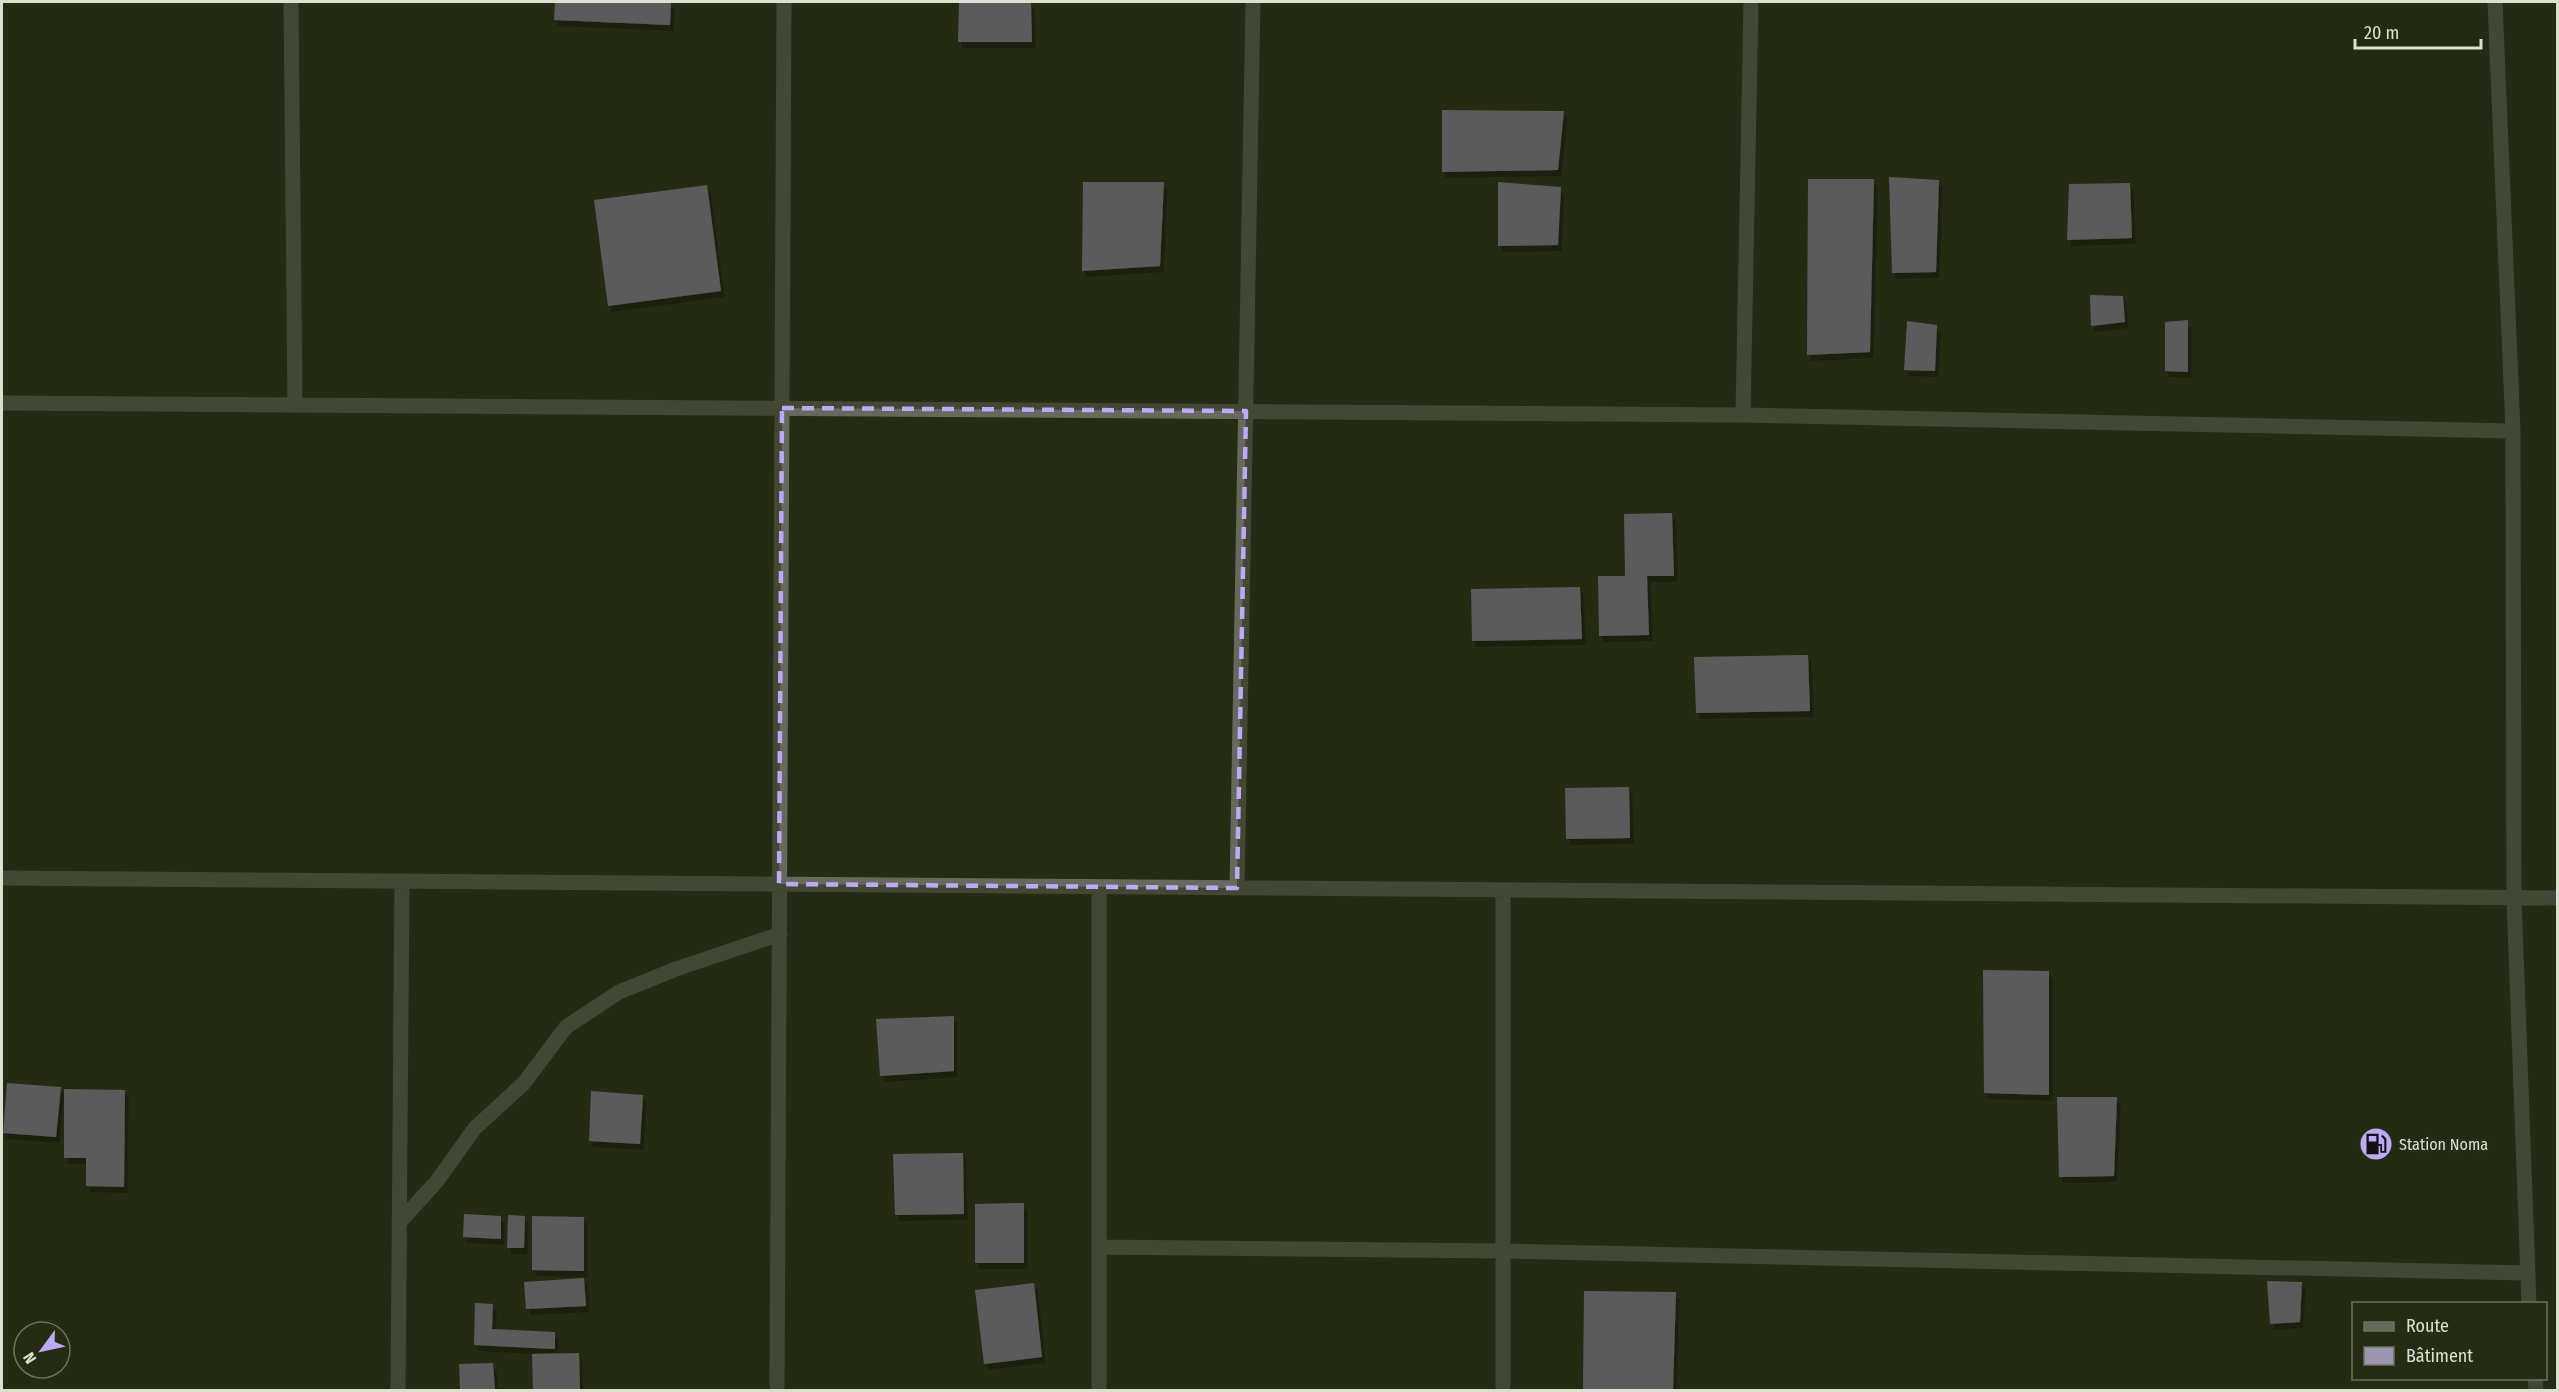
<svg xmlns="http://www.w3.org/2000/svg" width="2559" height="1392" font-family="'Fira Sans Condensed',sans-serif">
	<defs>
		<filter id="shadow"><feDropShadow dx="3.5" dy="6" stdDeviation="0" flood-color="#0009"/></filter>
	</defs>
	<rect width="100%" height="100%" fill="#252c13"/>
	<path fill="#9b95b1" filter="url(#shadow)" d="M 555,2 L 671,2 L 670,25 L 554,20 Z
		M 959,2 L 1031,2 L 1032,42 L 958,42 Z
		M 1442,110 L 1564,111 L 1558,170 L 1442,172 Z
		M 1889,177 L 1939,180 L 1936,272 L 1892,273 Z
		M 1808,179 L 1874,179 L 1870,352 L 1807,355 Z
		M 1083,182 L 1164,182 L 1160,266 L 1082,271 Z
		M 1498,182 L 1561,187 L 1558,245 L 1498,246 Z
		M 2130,183 L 2132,238 L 2067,240 L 2069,184 Z
		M 707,185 L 721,291 L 608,306 L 594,200 Z
		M 2090,295 L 2123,296 L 2125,322 L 2091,326 Z
		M 2188,320 L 2188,372 L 2165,371 L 2165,322 Z
		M 1907,321 L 1937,325 L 1935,371 L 1904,370 Z
		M 1672,513 L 1674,576 L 1647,576 L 1649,635 L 1599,636 L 1598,576 L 1625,576 L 1624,514 Z
		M 1580,587 L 1582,639 L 1472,641 L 1471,589 Z
		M 1808,655 L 1810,711 L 1696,713 L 1694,657 Z
		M 1629,787 L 1630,838 L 1566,839 L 1565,788 Z
		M 1983,970 L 2049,971 L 2049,1095 L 1984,1093 Z
		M 954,1016 L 954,1071 L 880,1076 L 876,1019 Z
		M 7,1083 L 61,1087 L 56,1137 L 3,1133 Z
		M 64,1089 L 125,1090 L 124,1187 L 86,1186 L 86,1158 L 64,1158 Z
		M 591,1091 L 643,1095 L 640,1144 L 589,1141 Z
		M 2057,1097 L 2117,1097 L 2114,1176 L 2059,1177 Z
		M 963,1153 L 964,1214 L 895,1215 L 893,1154 Z
		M 1024,1203 L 1024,1263 L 975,1263 L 975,1204 Z
		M 464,1214 L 501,1216 L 501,1239 L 463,1237 Z
		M 508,1215 L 525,1216 L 524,1248 L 507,1248 Z
		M 532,1216 L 584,1217 L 584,1271 L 532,1270 Z
		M 584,1278 L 586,1306 L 526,1309 L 524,1282 Z
		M 2267,1281 L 2302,1282 L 2300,1322 L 2270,1324 Z
		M 1034,1283 L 1042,1357 L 984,1364 L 975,1290 Z
		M 1584,1291 L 1676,1292 L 1673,1390 L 1583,1390 Z
		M 475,1303 L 493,1304 L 492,1329 L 555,1332 L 555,1349 L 474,1345 Z
		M 579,1353 L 580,1390 L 533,1390 L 532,1354 Z
		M 493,1363 L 495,1390 L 460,1390 L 459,1364 Z"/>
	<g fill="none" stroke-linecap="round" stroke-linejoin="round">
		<path stroke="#666a5e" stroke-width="15" d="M 291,2 L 295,405
			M 2495,2 L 2513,431 L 2514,898 L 2529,1304
			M 2,403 L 1743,415 L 2513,431
			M 1743,415 L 1751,2
			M 2,878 L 2558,898
			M 1237,888 L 1253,2
			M 399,1223 L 437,1181 L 475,1128 L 524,1083 L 566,1027 L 619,992 L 676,969 L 780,934
			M 1099,1247 L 1503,1251 L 2526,1273
			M 2535,1378 L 2536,1390
			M 398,1390 L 402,881
			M 777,1390 L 784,2
			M 1099,1390 L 1099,887
			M 1503,1390 L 1503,890"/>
	</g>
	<path d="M0 0H2559V1392H0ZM 782,408 L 1246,411 L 1237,888 L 779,884 Z" fill="#252c13" fill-opacity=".55" fill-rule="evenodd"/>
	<path fill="none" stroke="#bcaaf6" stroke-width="4.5" stroke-dasharray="12 8" stroke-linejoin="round" d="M 782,408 L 1246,411 L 1237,888 L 779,884 Z"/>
	<defs>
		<symbol id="fuel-disc" viewBox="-11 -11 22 22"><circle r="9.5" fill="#bcaaf6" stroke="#252c13"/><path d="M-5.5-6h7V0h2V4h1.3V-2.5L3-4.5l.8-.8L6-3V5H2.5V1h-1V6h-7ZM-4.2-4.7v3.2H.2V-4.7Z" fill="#111"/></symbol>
	</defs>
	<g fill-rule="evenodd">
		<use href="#fuel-disc" x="2357" y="1125" width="38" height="38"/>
	</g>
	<g text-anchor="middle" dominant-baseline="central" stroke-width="6" stroke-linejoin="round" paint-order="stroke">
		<g font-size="16" fill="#dbe0d1" stroke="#252c13" text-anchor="start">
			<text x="2399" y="1144">Station Noma</text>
		</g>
	</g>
	<rect width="2559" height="1392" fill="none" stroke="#dbe0d1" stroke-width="6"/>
	<rect x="2352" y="1302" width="195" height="78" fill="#252c13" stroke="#6e745f" stroke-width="1.5"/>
	<rect x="2364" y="1322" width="30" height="9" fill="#666a5e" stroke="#6e745f" stroke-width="1.5"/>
	<text x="2406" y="1332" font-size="18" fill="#dbe0d1">Route</text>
	<rect x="2364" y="1347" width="30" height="18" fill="#9b95b1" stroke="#6e745f" stroke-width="1.5"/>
	<text x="2406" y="1362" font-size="18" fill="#dbe0d1">Bâtiment</text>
	<g transform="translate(42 1350) rotate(237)"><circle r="28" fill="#252c13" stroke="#6e745f" stroke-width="1.5"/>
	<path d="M0-4.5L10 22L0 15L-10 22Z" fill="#bcaaf6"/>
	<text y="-9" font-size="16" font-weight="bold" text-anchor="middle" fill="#dbe0d1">N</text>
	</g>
	<path d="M2355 39v9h126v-9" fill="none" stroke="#dbe0d1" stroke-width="3"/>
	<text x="2364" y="39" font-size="18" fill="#dbe0d1" stroke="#252c13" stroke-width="4.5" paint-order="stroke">20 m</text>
</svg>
